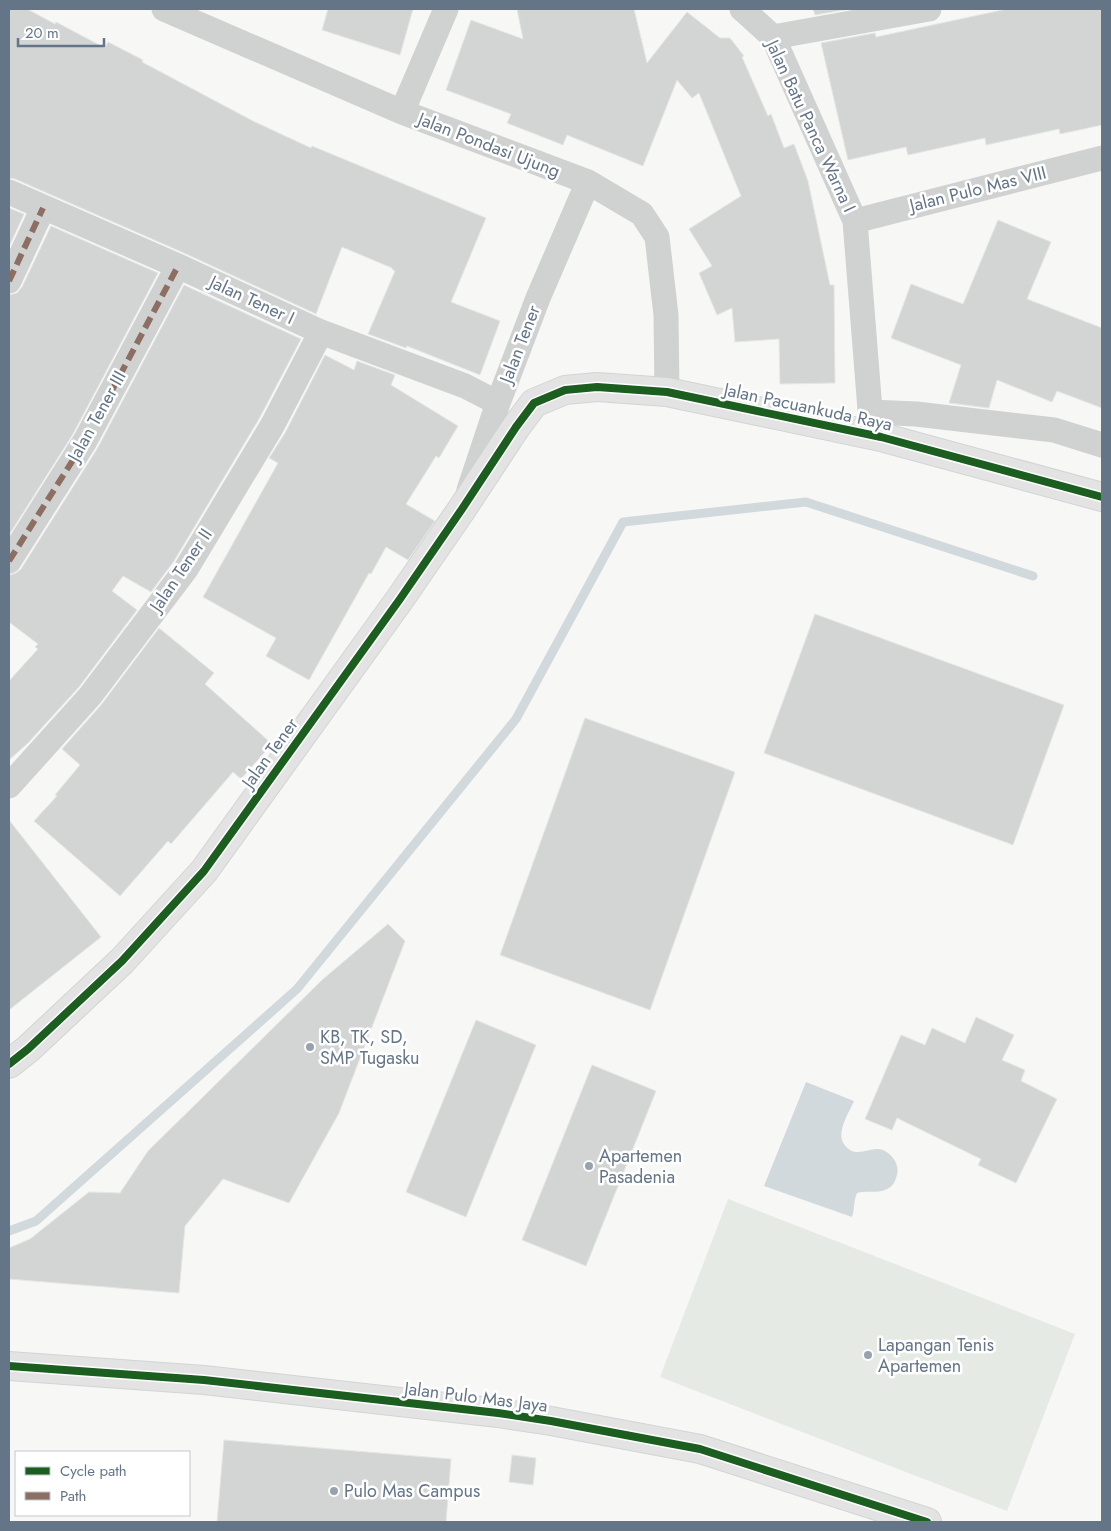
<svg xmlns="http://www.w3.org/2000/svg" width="1111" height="1531" font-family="Jost,sans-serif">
	<rect width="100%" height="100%" fill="#f7f7f6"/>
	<path fill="#e6eae4" d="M 728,1199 L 1075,1334 L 1007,1511 L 660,1377 Z"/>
	<path fill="#d1d9dd" d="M 806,1082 L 854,1101 C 849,1113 836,1132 844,1144 C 856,1161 870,1145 883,1150 C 894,1155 901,1167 896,1178 C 895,1182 892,1187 887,1189 C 878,1194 868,1190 857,1193 C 853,1203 855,1208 852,1217 L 764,1186 Z"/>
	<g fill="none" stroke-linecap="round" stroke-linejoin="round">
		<path stroke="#d1d9dd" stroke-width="9" d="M 9,1231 L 36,1221 L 297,989 L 516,719 L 623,522 L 806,502 L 1033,576"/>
	</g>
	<path fill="#d3d4d4" stroke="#e6e6e6" d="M 9,9 L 27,9 L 55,24 L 56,22 L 105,48 L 108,42 L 143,60 L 142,62 L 253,121 L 311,148 L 312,146 L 486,218 L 451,302 L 500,321 L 480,375 L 407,346 L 406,348 L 368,334 L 395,271 L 392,269 L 392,268 L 342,247 L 316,314 L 184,253 L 15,179 L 9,178 Z
		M 328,9 L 413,9 L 400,55 L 322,30 Z
		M 517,9 L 634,9 L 647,63 L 687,12 L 720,38 L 730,38 L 744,56 L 742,57 L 768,116 L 771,114 L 784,148 L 794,144 L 808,181 L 830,285 L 834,285 L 835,383 L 780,384 L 779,339 L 735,342 L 732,308 L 717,315 L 699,273 L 712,266 L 689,229 L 741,196 L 699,93 L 692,98 L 677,80 L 643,166 L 567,135 L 563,145 L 507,123 L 511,114 L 446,90 L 471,20 L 523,39 Z
		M 813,9 L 849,9 L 815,15 Z
		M 1007,9 L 1102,9 L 1102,125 L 1060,134 L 1059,129 L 986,145 L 985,138 L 908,155 L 906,147 L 848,160 L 821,43 L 875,33 L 876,37 Z
		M 9,208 L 24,214 L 9,247 Z
		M 998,220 L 1051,242 L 1027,299 L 1102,328 L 1102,408 L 1057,391 L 1052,402 L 997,380 L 989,408 L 949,403 L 961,365 L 891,338 L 911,284 L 963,304 Z
		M 51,226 L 158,273 L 73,434 L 9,535 L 9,295 L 17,293 L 22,287 Z
		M 184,285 L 301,339 L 259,419 L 174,561 L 151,592 L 123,576 L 112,591 L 137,610 L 79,687 L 28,743 L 9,760 L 9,681 L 38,649 L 35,647 L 38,644 L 9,622 L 9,575 L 16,573 L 21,569 L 97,449 Z
		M 325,355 L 354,370 L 357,361 L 395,375 L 391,385 L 458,426 L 439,458 L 436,456 L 406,504 L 435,521 L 408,560 L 386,547 L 371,574 L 369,573 L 309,680 L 266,656 L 276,638 L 203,597 L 278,463 L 269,458 L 285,433 Z
		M 815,614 L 1064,705 L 1013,845 L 764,753 Z
		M 159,628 L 214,673 L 205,684 L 272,744 L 241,779 L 233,772 L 171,844 L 168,841 L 120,896 L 34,821 L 57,796 L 55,795 L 80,765 L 62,749 L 101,705 Z
		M 585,718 L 735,772 L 650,1010 L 500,955 Z
		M 9,820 L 101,937 L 9,1010 Z
		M 388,924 L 405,941 L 339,1113 L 289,1203 L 223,1179 L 185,1226 L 179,1293 L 9,1279 L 9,1248 L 30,1239 L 89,1192 L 120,1193 L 148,1151 L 322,980 Z
		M 976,1017 L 1014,1035 L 1002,1060 L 1025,1070 L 1021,1081 L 1057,1099 L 1016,1183 L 978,1165 L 981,1159 L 897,1118 L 892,1130 L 865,1119 L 901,1035 L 925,1045 L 932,1028 L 965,1043 Z
		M 476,1020 L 536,1045 L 466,1217 L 406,1192 Z
		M 592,1065 L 656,1091 L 586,1266 L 522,1240 Z
		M 224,1440 L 451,1459 L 446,1522 L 217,1522 Z
		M 512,1455 L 536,1458 L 533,1485 L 509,1482 Z"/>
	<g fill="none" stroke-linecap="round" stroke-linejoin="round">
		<defs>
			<path id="secondary" d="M 9,1064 L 28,1049 L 122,961 L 204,871 L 400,599 L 462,509 L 516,427 L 534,403 L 565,390 L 597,387 L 667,392 L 881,437 L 1102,497
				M 9,1366 L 204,1380 L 498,1413 L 551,1421 L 700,1449 L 927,1522"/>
		</defs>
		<use href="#secondary" stroke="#d2d4d5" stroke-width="30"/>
		<path stroke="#d0d2d2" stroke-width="25" d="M 164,9 L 402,112 L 588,182 L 642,214 L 657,237 L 666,315 L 667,392
			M 742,9 L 773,37 L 855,221 L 872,435
			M 773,37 L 929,9
			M 402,112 L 446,9
			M 9,192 L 178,266 L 321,332 L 465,386 L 498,403
			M 855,221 L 1102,158
			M 9,281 L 43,208
			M 871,412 L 916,414 L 1054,430 L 1102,445
			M 469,490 L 498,403 L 538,298 L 588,182
			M 9,561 L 85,441 L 178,266
			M 9,786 L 90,696 L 186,569 L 272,426 L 321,332"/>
		<use href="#secondary" stroke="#e3e3e3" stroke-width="28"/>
		<path stroke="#8d6e63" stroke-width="6" stroke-dasharray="12 6" stroke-linecap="butt" d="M 9,281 L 43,208
			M 9,561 L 85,441 L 178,266"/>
		<defs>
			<path id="cycleway" d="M 9,1064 L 28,1049 L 122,961 L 204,871 L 400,599 L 462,509 L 516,427 L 534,403 L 565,390 L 597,387 L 667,392 L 881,437 L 1102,497
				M 9,1366 L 204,1380 L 498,1413 L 551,1421 L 700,1449 L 927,1522"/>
		</defs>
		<use href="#cycleway" stroke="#fff" stroke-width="11"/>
		<use href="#cycleway" stroke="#1b5e20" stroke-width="8"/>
	</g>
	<g fill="#97a2ae" stroke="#fff" stroke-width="2">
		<circle cx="310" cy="1047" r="5"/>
		<circle cx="589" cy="1166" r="5"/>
		<circle cx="868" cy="1355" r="5"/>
		<circle cx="334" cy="1491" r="5"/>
	</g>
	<g text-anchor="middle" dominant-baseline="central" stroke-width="5" stroke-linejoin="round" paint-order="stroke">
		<g font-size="18" fill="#647588" stroke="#fff">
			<text transform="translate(811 126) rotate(65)">Jalan Batu Panca Warna I</text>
			<text transform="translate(489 145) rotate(21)">Jalan Pondasi Ujung</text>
			<text transform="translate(978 189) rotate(-14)">Jalan Pulo Mas VIII</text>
			<text transform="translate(252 300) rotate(25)">Jalan Tener I</text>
			<text transform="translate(520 344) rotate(-69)">Jalan Tener</text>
			<text transform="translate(808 407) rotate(12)">Jalan Pacuankuda Raya</text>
			<text transform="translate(97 416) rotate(-61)">Jalan Tener III</text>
			<text transform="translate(181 570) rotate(-56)">Jalan Tener II</text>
			<text transform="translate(270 753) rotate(-54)">Jalan Tener</text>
			<text transform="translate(476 1397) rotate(7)">Jalan Pulo Mas Jaya</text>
		</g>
		<g font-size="18" fill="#647588" stroke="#fff" text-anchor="start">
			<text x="320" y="1037">KB, TK, SD,<tspan x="320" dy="21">SMP Tugasku</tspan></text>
			<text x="599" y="1156">Apartemen<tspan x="599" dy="21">Pasadenia</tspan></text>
			<text x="878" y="1345">Lapangan Tenis<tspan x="878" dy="21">Apartemen</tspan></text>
			<text x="344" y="1491">Pulo Mas Campus</text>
		</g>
	</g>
	<rect width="1111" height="1531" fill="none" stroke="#647588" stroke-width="20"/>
	<rect x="15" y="1451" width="175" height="65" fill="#ffffff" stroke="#c1c8cf"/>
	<rect x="25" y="1467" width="25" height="8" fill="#1b5e20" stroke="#c1c8cf"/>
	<text x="60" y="1476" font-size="15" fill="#647588">Cycle path</text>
	<rect x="25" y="1492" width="25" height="8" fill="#8d6e63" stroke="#c1c8cf"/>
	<text x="60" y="1501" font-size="15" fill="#647588">Path</text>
	<path d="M18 38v8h86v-8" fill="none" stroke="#647588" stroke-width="2.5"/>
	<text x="25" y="38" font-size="15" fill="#647588" stroke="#ffffff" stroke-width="4" paint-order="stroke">20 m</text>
</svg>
